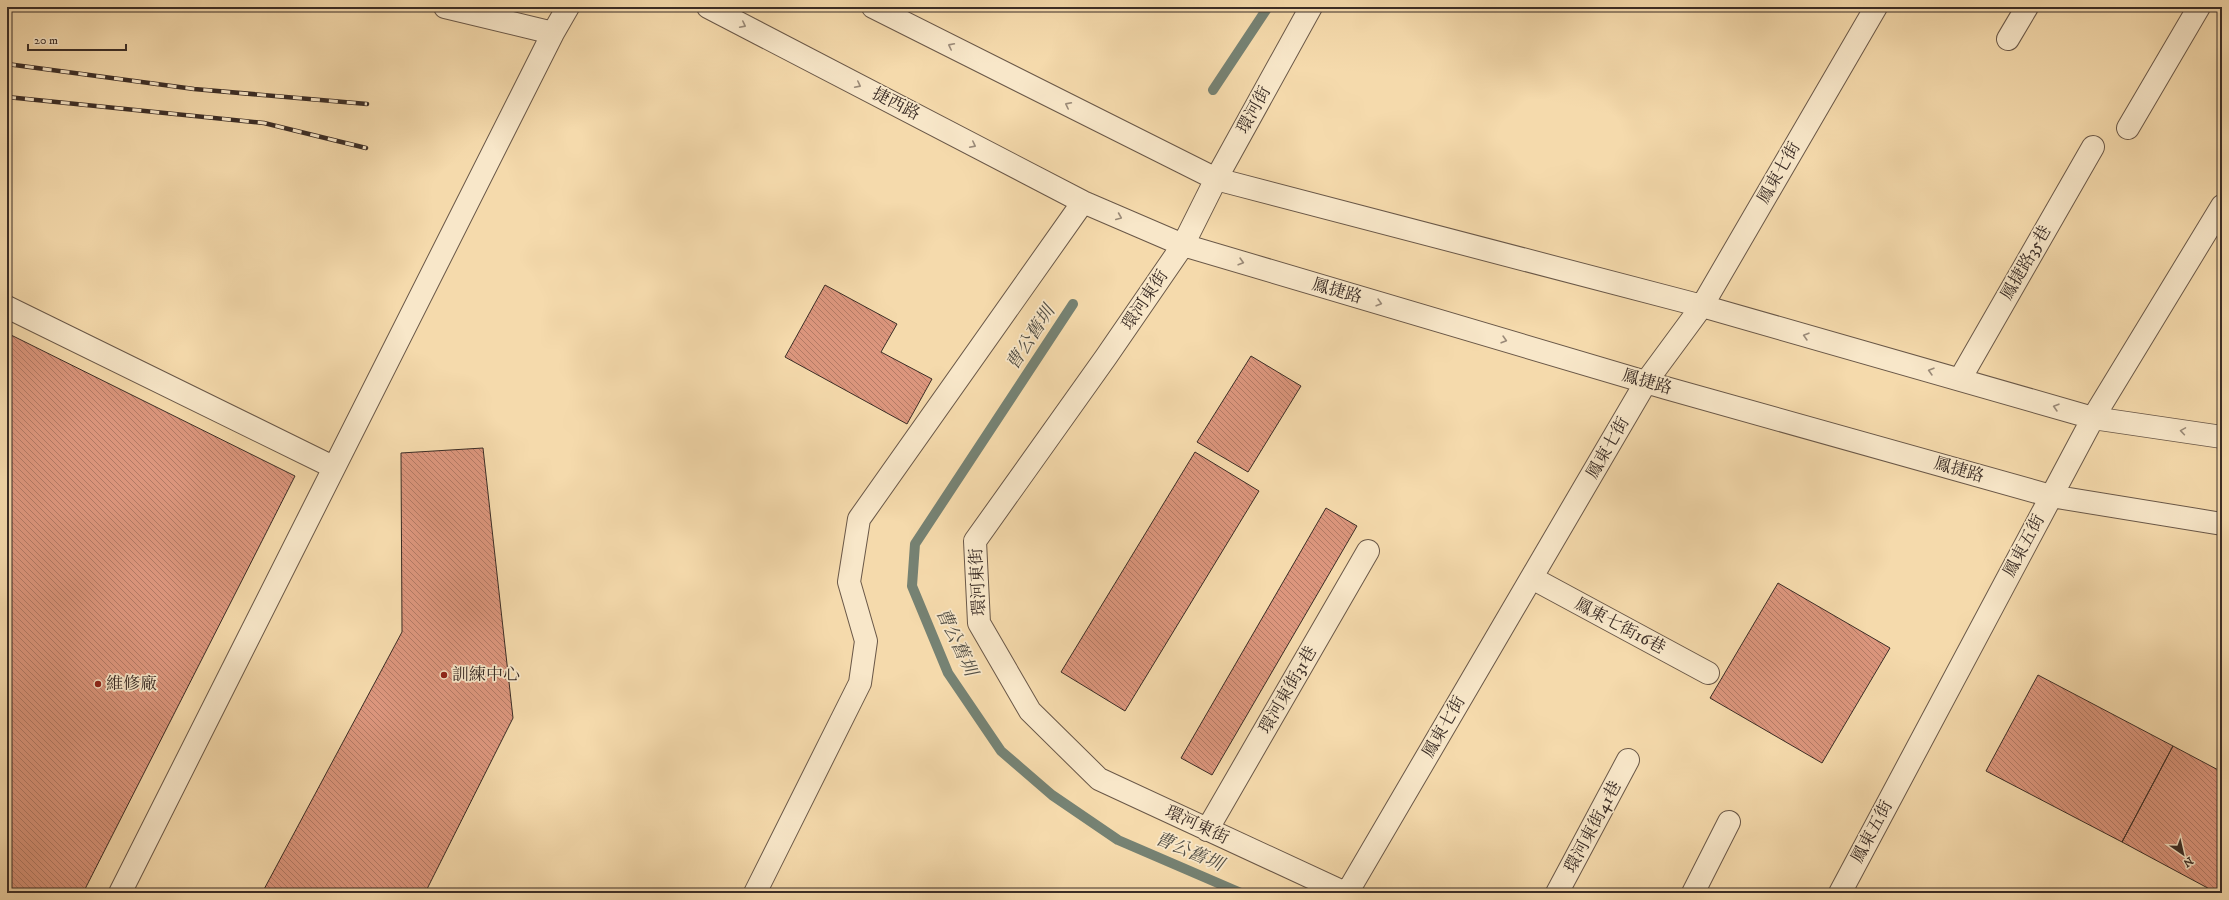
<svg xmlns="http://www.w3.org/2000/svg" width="2229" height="900" font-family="'IM FELL DW Pica','Noto Serif TC',serif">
	<defs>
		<pattern id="building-back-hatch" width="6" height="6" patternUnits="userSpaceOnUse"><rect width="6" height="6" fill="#dc967d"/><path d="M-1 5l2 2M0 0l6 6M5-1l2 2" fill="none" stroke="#b47b66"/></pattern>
	</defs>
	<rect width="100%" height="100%" fill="#f5daac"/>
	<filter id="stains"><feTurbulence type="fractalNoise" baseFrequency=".005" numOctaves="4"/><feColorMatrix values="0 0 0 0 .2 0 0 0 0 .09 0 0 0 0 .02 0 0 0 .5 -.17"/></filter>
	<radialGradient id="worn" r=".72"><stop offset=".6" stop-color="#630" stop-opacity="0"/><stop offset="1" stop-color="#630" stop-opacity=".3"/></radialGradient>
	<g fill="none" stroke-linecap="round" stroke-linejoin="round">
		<path stroke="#768273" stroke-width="10" d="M 1213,90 L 1268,7
			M 1073,304 L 915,544 L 912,586 L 948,673 L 1001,751 L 1052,795 L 1118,840 L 1241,893"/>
	</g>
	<path fill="url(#building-back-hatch)" stroke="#3b2d26" d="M 825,285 L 897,324 L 881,352 L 932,379 L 907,424 L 785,357 Z
		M 7,333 L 295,476 L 83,893 L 7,893 Z
		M 1251,356 L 1301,386 L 1248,472 L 1197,442 Z
		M 483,448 L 513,718 L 425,893 L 262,893 L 402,632 L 401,453 Z
		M 1195,452 L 1259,491 L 1125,711 L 1061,672 Z
		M 1326,508 L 1357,526 L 1212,775 L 1181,758 Z
		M 1778,583 L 1890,648 L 1822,763 L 1710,698 Z
		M 2038,675 L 2173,746 L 2122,842 L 1986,771 Z
		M 2173,746 L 2222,772 L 2222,893 L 2217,893 L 2122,842 Z"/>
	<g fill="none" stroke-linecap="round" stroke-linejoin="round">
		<defs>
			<path id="minor" d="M 445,7 L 553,33
				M 708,7 L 1083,202 L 1183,245 L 1666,388 L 2051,496 L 2222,524
				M 873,7 L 1216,179 L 1702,306 L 2093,418 L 2222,437
				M 1311,7 L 1216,179 L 1183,245 L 1106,357 L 975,541 L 979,623 L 1030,711 L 1099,779 L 1345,893
				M 2008,39 L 2027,7
				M 2128,128 L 2199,7
				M 7,307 L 333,467
				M 1960,379 L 2093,147
				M 1532,578 L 1708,673
				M 1207,830 L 1368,551
				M 120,893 L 553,33 L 568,7
				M 755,893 L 860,683 L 866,641 L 849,582 L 859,519 L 1083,202
				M 1347,893 L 1646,382 L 1702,306 L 1876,7
				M 1557,893 L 1628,760
				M 1693,893 L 1729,822
				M 1840,893 L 2093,418 L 2222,206"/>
		</defs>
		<use href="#minor" stroke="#6a5848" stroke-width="24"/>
		<use href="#minor" stroke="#f8e7c9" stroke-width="22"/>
		<defs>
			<path id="rail" d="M 7,64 L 194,89 L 367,104
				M 7,97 L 264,123 L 366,148"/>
		</defs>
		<use href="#rail" stroke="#3b2d26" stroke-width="4.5"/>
		<use href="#rail" stroke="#f8e7c9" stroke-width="3" stroke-dasharray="9" stroke-linecap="butt"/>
	</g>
	<defs><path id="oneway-chevron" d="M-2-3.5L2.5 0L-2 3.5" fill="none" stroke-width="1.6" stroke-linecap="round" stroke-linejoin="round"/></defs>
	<g stroke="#9a8a78">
		<use href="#oneway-chevron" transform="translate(743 25) rotate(27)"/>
		<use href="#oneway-chevron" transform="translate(951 46) rotate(-153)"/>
		<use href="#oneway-chevron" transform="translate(858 85) rotate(27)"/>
		<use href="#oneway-chevron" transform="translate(1068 105) rotate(-153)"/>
		<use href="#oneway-chevron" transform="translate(973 145) rotate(27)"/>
		<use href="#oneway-chevron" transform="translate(1119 217) rotate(23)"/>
		<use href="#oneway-chevron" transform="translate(1241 262) rotate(16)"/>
		<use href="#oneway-chevron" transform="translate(1379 303) rotate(16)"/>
		<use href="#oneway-chevron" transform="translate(1806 336) rotate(-164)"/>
		<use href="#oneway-chevron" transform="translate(1504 340) rotate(16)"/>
		<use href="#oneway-chevron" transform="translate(1931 371) rotate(-164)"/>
		<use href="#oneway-chevron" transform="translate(2056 407) rotate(-164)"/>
		<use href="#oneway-chevron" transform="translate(2183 431) rotate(-171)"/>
	</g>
	<g fill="#8f2418" stroke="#f8e7c9" stroke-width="1.5">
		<circle cx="444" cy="675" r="4"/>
		<circle cx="98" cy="684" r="4"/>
	</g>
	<g text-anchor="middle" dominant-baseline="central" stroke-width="3.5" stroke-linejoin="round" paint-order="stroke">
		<g font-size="17" fill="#3b2d26" stroke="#f8e7c9">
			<text transform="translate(896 104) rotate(27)">捷西路</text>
			<text transform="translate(1254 110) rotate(-61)">環河街</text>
			<text transform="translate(1779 173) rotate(-60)">鳳東七街</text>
			<text transform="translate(2026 263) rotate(-60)">鳳捷路35巷</text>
			<text transform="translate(1337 291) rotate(16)">鳳捷路</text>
			<text transform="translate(1145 300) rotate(-56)">環河東街</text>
			<text transform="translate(1647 382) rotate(16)">鳳捷路</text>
			<text transform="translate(1608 448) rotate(-60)">鳳東七街</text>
			<text transform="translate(1959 470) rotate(16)">鳳捷路</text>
			<text transform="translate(2024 546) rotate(-62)">鳳東五街</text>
			<text transform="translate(978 582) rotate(-93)">環河東街</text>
			<text transform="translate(1620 626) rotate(28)">鳳東七街16巷</text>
			<text transform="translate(1288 690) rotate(-60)">環河東街31巷</text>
			<text transform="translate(1444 727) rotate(-60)">鳳東七街</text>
			<text transform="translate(1197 825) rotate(25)">環河東街</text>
			<text transform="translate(1593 827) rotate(-62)">環河東街41巷</text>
			<text transform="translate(1872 832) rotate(-62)">鳳東五街</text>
		</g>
		<g font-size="17" fill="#3b2d26" stroke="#f8e7c9" text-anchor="start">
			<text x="452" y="675">訓練中心</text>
			<text x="106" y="684">維修廠</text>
		</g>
		<g font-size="18" font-style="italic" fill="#545046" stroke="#f8e7c9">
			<text transform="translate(1031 338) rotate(-57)">曹公舊圳</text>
			<text transform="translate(956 642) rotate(65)">曹公舊圳</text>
			<text transform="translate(1189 852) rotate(23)">曹公舊圳</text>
		</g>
	</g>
	<rect width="2229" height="900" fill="none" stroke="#f5daac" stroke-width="24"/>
	<rect x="8" y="8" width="2213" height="884" fill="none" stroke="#3b2d26" stroke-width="2"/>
	<rect x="12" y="12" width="2205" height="876" fill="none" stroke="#3b2d26"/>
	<g transform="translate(2183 854) rotate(146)" stroke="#f8e7c9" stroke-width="3" paint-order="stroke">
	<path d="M0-3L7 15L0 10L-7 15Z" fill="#3b2d26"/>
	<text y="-6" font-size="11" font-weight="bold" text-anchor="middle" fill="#3b2d26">N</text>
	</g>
	<path d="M28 44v6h98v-6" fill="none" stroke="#3b2d26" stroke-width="2"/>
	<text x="34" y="44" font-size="12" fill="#3b2d26" stroke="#f8e7c9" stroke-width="3" paint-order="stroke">20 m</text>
	<rect width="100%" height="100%" filter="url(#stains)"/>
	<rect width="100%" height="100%" fill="url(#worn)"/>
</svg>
